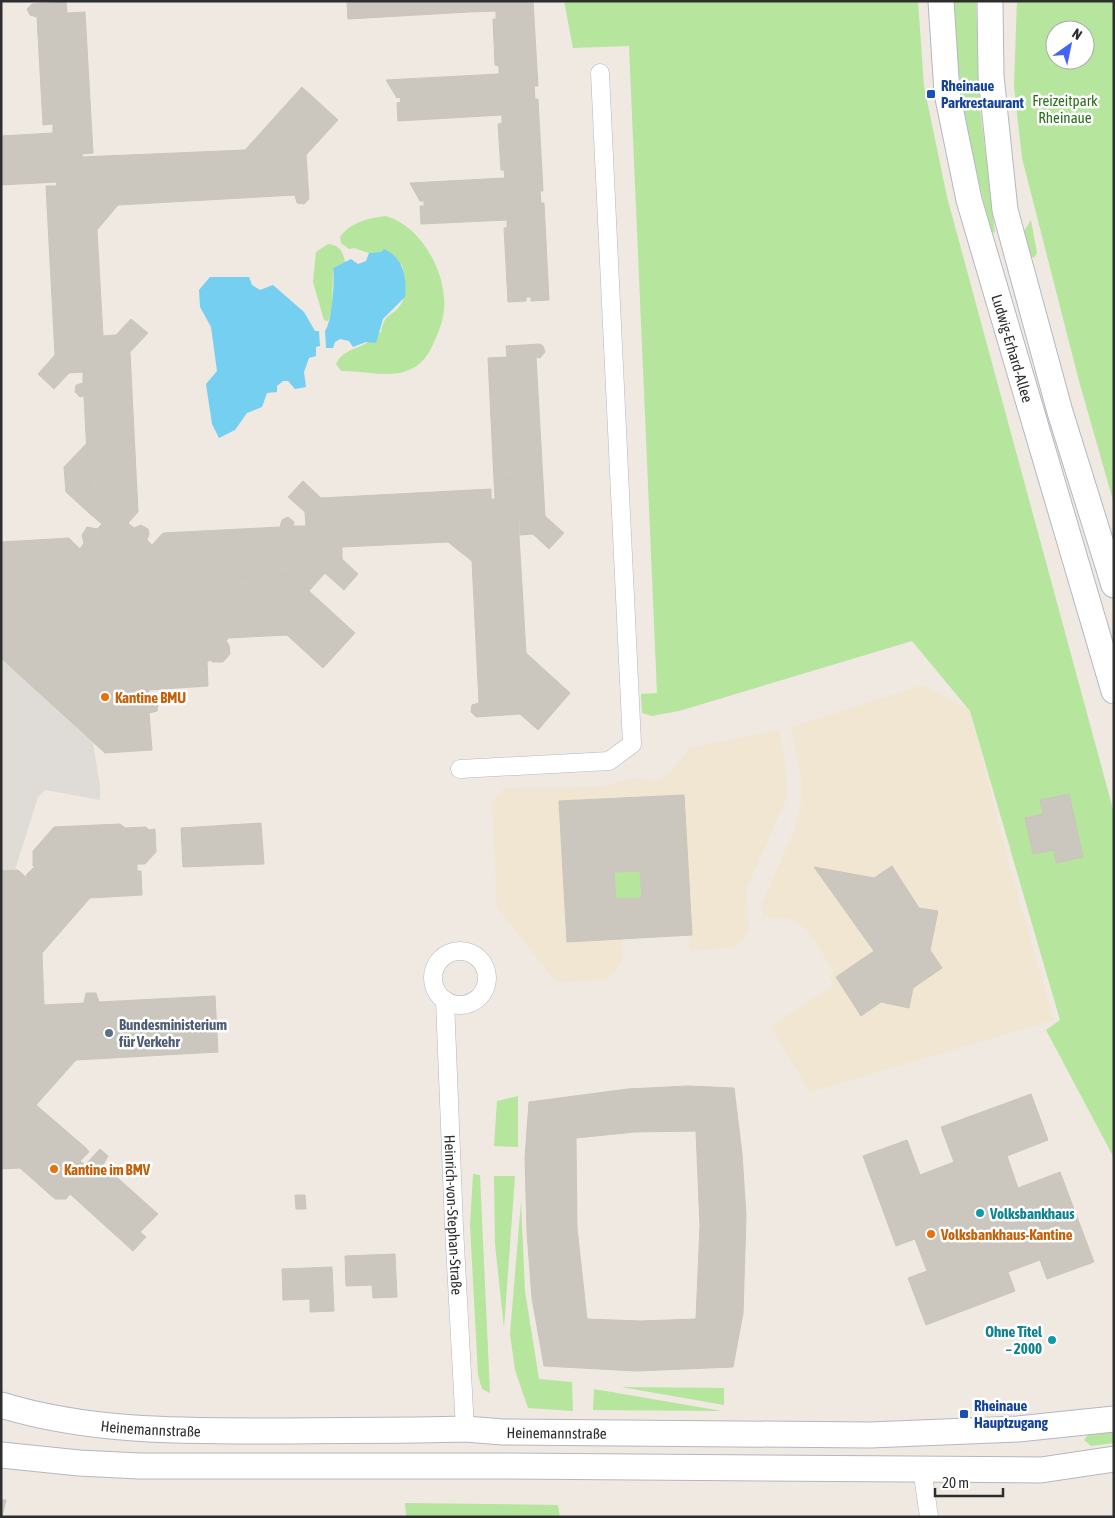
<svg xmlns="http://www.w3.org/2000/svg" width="1115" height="1518" font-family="'Asap Condensed',sans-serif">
	<rect width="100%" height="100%" fill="#efe9e1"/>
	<path fill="#f0e6d1" d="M 923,685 L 970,710 L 1010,868 L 1054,1020 L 810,1092 L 771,1027 L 834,985 L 829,976 L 834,971 L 807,930 L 791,919 L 763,917 L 761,905 L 794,831 L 801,803 L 801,778 L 791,727 Z
		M 779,730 L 785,762 L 787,798 L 746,890 L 749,930 L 736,947 L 691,950 L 689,935 L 622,939 L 623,960 L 608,979 L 556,982 L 497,907 L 492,802 L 504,788 L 599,787 L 636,777 L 650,781 L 659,780 L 668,775 L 690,748 Z"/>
	<path fill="#b6e59e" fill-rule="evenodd" d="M 564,1 L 918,1 L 924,86 L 947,197 L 1114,813 L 1114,1158 L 1046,1030 L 1060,1020 L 970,711 L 912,641 L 679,711 L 652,716 L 642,713 L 641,694 L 657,693 L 629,46 L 573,48 Z
		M 953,1 L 976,1 L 980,107 L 995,233 L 991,231 C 972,156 955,79 953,1 Z
		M 1017,1 L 1114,1 L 1114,504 L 1079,381 L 1022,158 L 1014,87 ZM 1055,30 L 1085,30 L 1085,60 L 1055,60 Z
		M 385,216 C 421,225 447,273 444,309 C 443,321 439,332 434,342 C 429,354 422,365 409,370 C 388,379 364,370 341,371 L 336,364 C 341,353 351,350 361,346 C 368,343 375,336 381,332 C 385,311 392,318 401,304 C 408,293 405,277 402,265 L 381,252 L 369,253 L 354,248 L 349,249 L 341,243 L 340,237 C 350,223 368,218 385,216 Z
		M 1031,220 L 1037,253 L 1034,258 L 1030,256 L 1024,231 Z
		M 328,244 C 339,245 343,251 345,262 L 333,268 L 332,309 L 328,321 L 324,320 L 313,282 L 316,252 Z
		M 640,871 L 642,898 L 616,899 L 614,872 Z
		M 518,1096 L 518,1147 L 494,1146 L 497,1101 Z
		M 473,1174 L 480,1175 L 490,1393 L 482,1389 L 478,1375 L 470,1225 Z
		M 494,1176 L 515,1176 L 504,1328 L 495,1244 Z
		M 521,1202 L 525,1291 L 539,1379 L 572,1382 L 573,1411 L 528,1408 L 515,1370 L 510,1334 Z
		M 621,1387 L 724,1388 L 724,1405 Z
		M 594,1389 L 722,1411 L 593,1410 Z
		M 1114,1430 L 1114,1443 L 1091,1446 L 1084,1440 L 1088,1435 Z
		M 405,1503 L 558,1505 L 560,1517 L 406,1517 Z"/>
	<path fill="#dfdcd8" d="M 1,658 L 93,743 L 100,786 L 100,800 L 45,790 L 38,797 L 15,870 L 1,871 Z"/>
	<path fill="#75cff0" d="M 384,249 C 404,258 407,278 405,297 L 383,319 L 376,343 L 366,342 L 353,347 L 349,341 L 340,339 L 335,342 L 333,348 L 326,348 L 325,331 C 332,323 335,279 333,268 L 351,259 L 358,264 L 366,261 L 369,253 L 381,252 Z
		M 210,277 L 249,277 L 252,285 L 260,290 L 273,285 L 304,312 L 315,331 L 319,331 L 320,346 L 316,347 L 316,356 L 309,358 L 304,372 L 306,387 L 295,389 L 288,381 L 283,381 L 277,386 L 277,392 L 267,393 L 262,407 L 247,413 L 235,430 L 219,438 L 212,424 L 206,384 L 217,371 L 211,327 L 200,307 L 199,290 Z"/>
	<path fill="#cbc7bf" stroke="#cbc5ba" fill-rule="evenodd" d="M 347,1 L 468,1 L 469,12 L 348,19 Z
		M 468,1 L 533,1 L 538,86 L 534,86 L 535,99 L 538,99 L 543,191 L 540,191 L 541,203 L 544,203 L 549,300 L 531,301 L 531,297 L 526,297 L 526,301 L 508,302 L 504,228 L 507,228 L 507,220 L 421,224 L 420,206 L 424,206 L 424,201 L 420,201 L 410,183 L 505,178 L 504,170 L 501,170 L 498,124 L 502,123 L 502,115 L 398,121 L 397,103 L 401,102 L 400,97 L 397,98 L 386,80 L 499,74 L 499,66 L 495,65 L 493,19 L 496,19 L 496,11 L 469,12 Z
		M 66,2 L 67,13 L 85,12 L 93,153 L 82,154 L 82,157 L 245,150 L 302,87 L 338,120 L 306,155 L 309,199 L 304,204 L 297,203 L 295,195 L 118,205 L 97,230 L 103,336 L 116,335 L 131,319 L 148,333 L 130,352 L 138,512 L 128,523 L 134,528 L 141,525 L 148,529 L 149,534 L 147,540 L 152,545 L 147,555 L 114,522 L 93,545 L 82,535 L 87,527 L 97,529 L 102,524 L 90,514 L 84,396 L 80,397 L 75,392 L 76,385 L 83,383 L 83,372 L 69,373 L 54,389 L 38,374 L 55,355 L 46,186 L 56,186 L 57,182 L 1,185 L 1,136 L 53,133 L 53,124 L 43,125 L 37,17 L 30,15 L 27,9 L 32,4 Z
		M 540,344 L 543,346 L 545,352 L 540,358 L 536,357 L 545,516 L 564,533 L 549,549 L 533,534 L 520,535 L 519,478 L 494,480 L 488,358 L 507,357 L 506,346 Z
		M 87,443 L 90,514 L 66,492 L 64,467 Z
		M 519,478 L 519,536 L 526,653 L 570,693 L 538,730 L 520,714 L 476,717 L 471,712 L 472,705 L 479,703 L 472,561 L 448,542 L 342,547 L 342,559 L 358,574 L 344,590 L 325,573 L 190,580 L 145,630 L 149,700 L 153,699 L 158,704 L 157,711 L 149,713 L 152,750 L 105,753 L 1,658 L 1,542 L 69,538 L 80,549 L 84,543 L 82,535 L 93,545 L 114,522 L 147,555 L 152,545 L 163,533 L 280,527 L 282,520 L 288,517 L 294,522 L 293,526 L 306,526 L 305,512 L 288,497 L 303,481 L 321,498 L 491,489 L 491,499 L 495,499 L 494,480 Z
		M 325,573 L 309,591 L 355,633 L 323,668 L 287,635 L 228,638 L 226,641 L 229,645 L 230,654 L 223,662 L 213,662 L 210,660 L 207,662 L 208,686 L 148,690 L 145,630 L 190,580 Z
		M 1069,794 L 1083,857 L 1056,863 L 1054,850 L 1033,854 L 1025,818 L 1043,814 L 1040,800 Z
		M 684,795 L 692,935 L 567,942 L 559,801 ZM 640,871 L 642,898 L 616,899 L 614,872 Z
		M 261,823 L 264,864 L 183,867 L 181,828 Z
		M 120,824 L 125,828 L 146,827 L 149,830 L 155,829 L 156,852 L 145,864 L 137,864 L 137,871 L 141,871 L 142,895 L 90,898 L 42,953 L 44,1005 L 84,1003 L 86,993 L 96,993 L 99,1002 L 215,996 L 218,1052 L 76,1060 L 36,1105 L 86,1148 L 89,1152 L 80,1161 L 85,1165 L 100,1149 L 108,1156 L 103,1165 L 158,1214 L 140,1232 L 146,1237 L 133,1251 L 70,1194 L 66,1199 L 55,1199 L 20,1168 L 1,1169 L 1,871 L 18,870 L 28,879 L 26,875 L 33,868 L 37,869 L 33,866 L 33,851 L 54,827 Z
		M 892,866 L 919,908 L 938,911 L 930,950 L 942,968 L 913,988 L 909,1008 L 881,1002 L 861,1016 L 836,977 L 874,951 L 814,867 L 874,878 Z
		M 688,1086 L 734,1088 L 742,1154 L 746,1216 L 743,1313 L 733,1367 L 636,1371 L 544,1366 L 532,1298 L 527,1232 L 525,1158 L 529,1102 L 628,1089 ZM 696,1131 L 700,1226 L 696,1319 L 641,1321 L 587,1319 L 577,1228 L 576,1138 L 635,1132 Z
		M 1031,1094 L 1048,1140 L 1007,1156 L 1018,1188 L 1060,1172 L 1094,1262 L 1047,1279 L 1040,1260 L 1008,1272 L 1015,1291 L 926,1325 L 908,1278 L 927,1271 L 915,1239 L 896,1246 L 863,1156 L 907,1140 L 920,1175 L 954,1162 L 941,1127 Z
		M 295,1195 L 305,1195 L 306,1209 L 296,1209 Z
		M 395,1254 L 397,1297 L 373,1298 L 372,1285 L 346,1286 L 345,1256 Z
		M 332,1267 L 334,1311 L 310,1312 L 310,1299 L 283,1300 L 282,1269 Z
		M 1,1499 L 6,1500 L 2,1517 L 1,1517 Z"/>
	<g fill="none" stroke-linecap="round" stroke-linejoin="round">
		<defs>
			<g id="street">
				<path d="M 460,769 L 609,761 L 632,744 L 600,73"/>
				<circle cx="460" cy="978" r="27"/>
				<path id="s1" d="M 445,1000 L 454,1227 L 465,1429"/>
				<path d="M 922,1468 L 929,1517"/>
			</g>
			<g id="secondary">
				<path id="s2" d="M 941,1 L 947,93 L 969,200 L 1114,691"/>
				<path d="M 990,1 L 991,76 L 1005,210 L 1060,412 L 1114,585"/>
				<path id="s3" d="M 1,1405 C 89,1432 181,1431 272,1431 C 336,1430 401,1431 465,1429 L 503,1432 L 870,1435 L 1018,1429 L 1114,1419"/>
				<path d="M 1,1455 L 79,1463 L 139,1466 L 502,1466 L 1041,1470 L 1114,1459"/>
			</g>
		</defs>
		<use href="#street" stroke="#b4b7c1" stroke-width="19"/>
		<use href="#secondary" stroke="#b4b7c1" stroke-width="27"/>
		<use href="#street" stroke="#fff" stroke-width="18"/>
		<use href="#secondary" stroke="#fff" stroke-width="25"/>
	</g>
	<g fill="#1a4fb4" stroke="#fff" stroke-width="2">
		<rect x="926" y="89" width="10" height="10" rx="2.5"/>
		<rect x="959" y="1409" width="10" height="10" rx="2.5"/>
	</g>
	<g fill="#e8710a" stroke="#fff" stroke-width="2">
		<circle cx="105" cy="697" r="5"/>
		<circle cx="54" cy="1169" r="5"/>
		<circle cx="931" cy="1234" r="5"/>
	</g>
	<circle fill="#5c6f8a" stroke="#fff" stroke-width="2" cx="109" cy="1033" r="5"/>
	<g fill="#0f9aa8" stroke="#fff" stroke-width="2">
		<circle cx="980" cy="1213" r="5"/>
		<circle cx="1052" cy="1340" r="5"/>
	</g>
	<g text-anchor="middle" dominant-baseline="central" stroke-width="5" stroke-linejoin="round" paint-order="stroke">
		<g font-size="15" font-weight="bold" fill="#164399" stroke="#fff" text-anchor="start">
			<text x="941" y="85">Rheinaue<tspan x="941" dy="17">Parkrestaurant</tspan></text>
			<text x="974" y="1405">Rheinaue<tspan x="974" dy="17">Hauptzugang</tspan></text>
		</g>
		<g font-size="15" fill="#2c6e1b" stroke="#fff">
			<text x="1065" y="100">Freizeitpark<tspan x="1065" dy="17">Rheinaue</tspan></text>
		</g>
		<g font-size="15" fill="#2e2e2e" stroke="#fff">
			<text stroke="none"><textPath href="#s2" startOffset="356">Ludwig-Erhard-Allee</textPath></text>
			<text stroke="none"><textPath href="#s1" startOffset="215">Heinrich-von-Stephan-Straße</textPath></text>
			<text stroke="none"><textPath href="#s3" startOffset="152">Heinemannstraße</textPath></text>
			<text stroke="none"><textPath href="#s3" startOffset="558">Heinemannstraße</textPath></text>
		</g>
		<g font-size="15" font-weight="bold" fill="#c56008" stroke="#fff" text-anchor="start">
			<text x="115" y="697">Kantine BMU</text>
			<text x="64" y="1169">Kantine im BMV</text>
			<text x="941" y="1234">Volksbankhaus-Kantine</text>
		</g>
		<g font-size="15" font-weight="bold" fill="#4e5e75" stroke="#fff" text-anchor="start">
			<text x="119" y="1024">Bundesministerium<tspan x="119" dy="17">für Verkehr</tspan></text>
		</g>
		<g font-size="15" font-weight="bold" fill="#0d838f" stroke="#fff" text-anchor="start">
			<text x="990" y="1213">Volksbankhaus</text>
			<text x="1042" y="1331" text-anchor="end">Ohne Titel<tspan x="1042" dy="17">– 2000</tspan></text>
		</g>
	</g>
	<rect width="1115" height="1518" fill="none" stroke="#2e2e2e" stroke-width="5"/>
	<g transform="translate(1070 45) rotate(33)"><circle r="24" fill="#ffffff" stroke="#ababab"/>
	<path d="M0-4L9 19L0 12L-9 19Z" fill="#4264fb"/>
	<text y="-8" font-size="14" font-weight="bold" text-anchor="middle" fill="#2e2e2e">N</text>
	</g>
	<path d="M935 1488v8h68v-8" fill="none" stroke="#2e2e2e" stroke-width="2.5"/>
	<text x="942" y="1488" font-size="15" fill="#2e2e2e" stroke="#ffffff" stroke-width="4" paint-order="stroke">20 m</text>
</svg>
